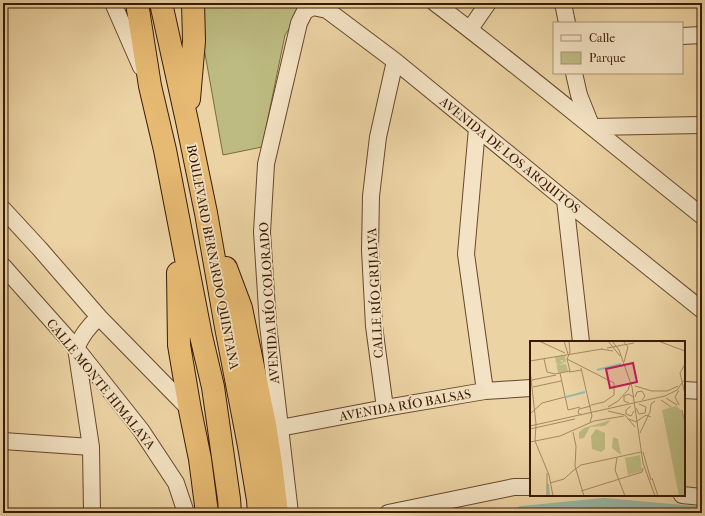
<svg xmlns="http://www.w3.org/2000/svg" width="705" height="516" font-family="'IM FELL French Canon',serif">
	<rect width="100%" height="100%" fill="#ecd3a3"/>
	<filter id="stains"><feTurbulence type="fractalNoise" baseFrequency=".005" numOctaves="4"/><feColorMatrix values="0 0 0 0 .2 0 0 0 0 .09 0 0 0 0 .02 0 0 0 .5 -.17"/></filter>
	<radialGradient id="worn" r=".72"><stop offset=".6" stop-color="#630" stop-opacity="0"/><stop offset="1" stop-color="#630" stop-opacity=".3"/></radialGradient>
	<path fill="#bdbb81" stroke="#7c6a42" d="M 204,3 L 306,3 L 285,35 L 262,147 L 223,155 L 201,31 Z"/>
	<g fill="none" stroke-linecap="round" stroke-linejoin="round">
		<path stroke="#99b8a7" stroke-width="14" d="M 522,513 L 604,505 L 694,513"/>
		<defs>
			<path id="minor" d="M 113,3 L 141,67
				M 435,3 C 526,72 613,145 702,216
				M 563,3 L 567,23
				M 470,29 L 488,3
				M 682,36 L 702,35
				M 574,73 L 579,95 L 591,125
				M 592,127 L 702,125
				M 477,128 L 466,254 L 485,391
				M 565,200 L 581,342
				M 3,209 L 39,248 L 99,317 L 190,410
				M 3,266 L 76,348 L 141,430 L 176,483 L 186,513
				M 684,390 L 702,391
				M 385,408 L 374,326 L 370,250 L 371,196 L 378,137 L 395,61
				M 280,428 L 385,408 L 485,391 L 531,388
				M 3,441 L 91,447
				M 682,495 L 702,497
				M 92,513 L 91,447 L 76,348 C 83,334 88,327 99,317
				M 290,513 L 268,325 L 262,232 L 266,164 L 299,23 L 305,11 L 313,7 L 327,10 L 395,61 L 565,200 L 702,310
				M 388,513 L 514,487 L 531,487"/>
			<path id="highway" d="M 137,3 L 150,86 L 165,150 L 201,336 L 213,387 L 229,499 L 230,513
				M 161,3 L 187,121 L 206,213 L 226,327 L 249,446 L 258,500 L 259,513
				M 189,99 L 194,41 L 193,3
				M 226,268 L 241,308 L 265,425 L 271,464 L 277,513
				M 178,273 L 179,345 L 190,410 L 200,459 L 207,513"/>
		</defs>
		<use href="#minor" stroke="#66482c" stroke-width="18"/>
		<use href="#highway" stroke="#3a1a04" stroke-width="24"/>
		<use href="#minor" stroke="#f3e2c3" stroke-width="16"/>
		<use href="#highway" stroke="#e6ba72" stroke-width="22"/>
	</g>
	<g text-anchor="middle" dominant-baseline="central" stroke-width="3.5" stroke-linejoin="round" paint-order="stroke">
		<g font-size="13" fill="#3a1a04" stroke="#f3e2c3">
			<text transform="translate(510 155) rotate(39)">AVENIDA DE LOS ARQUITOS</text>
			<text transform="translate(213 257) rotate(79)">BOULEVARD BERNARDO QUINTANA</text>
			<text transform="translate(375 293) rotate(-93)">CALLE RÍO GRIJALVA</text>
			<text transform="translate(269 303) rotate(-94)">AVENIDA RÍO COLORADO</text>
			<text transform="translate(101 384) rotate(51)">CALLE MONTE HIMALAYA</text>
			<text transform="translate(405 405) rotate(-10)">AVENIDA RÍO BALSAS</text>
		</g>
	</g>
	<g transform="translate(530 341)">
		<rect width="155" height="155" fill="#ecd3a3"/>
		<path d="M 35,14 L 36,22 L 32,19 L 29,21 L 33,20 L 34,22 L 28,24 L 26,21 L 27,24 L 36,23 L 38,30 L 28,32 L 25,16 ZM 146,65 L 152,70 L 155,86 L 155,155 L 149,155 L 132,69 ZM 81,79 L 75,85 L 60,86 L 54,97 L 49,98 L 49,91 L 54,87 ZM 66,88 L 75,92 L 75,108 L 71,111 L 62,108 L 61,95 ZM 83,96 L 88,98 L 91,114 L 82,107 ZM 110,114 L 112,130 L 98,134 L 95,117 Z" fill="#bdbb81"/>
		<path fill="none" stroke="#99b8a7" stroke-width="2" d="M 67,29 L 91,23M 36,56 L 55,51M 18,143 L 19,155"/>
		<path fill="none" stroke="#a58963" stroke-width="1" d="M 9,0 L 35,12M 34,0 L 38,13M 78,0 L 90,15M 82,0 L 89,9 L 102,46 L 113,122 L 125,155M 93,0 L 98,6 L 94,21M 128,0 L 155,10M 77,7 L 104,2M 71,8 L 83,10M 14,18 L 17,31 L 25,33 L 40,30 L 37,18 L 40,11 L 39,0M 37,18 L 84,42 L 84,54 L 74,61 L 61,64M 0,20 L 72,8M 51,27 L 62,75 L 60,81M 0,28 L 6,83 L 5,100 L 19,134 L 23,155M 39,31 L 52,29M 30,32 L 38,69 L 50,66M 2,39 L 26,34M 105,45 L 122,50 L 137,50 L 148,45M 3,46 L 31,40M 155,53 L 150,32 L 155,23M 105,56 L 107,51 L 112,50 L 115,55 L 112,59M 136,57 L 147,64M 131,59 L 141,66M 99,62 L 94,60 L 94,55 L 99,53 L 103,56M 149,64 L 145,56 L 149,49M 101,65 L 96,69 L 96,73 L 101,75 L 104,70M 78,66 L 88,60 L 98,49 L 100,43M 106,67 L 109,73 L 115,72 L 116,66 L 109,63M 152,69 L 155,82M 78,70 L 95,74 L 105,86M 0,73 L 12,62 L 35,56M 52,74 L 48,72 L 49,68 L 61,65M 99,78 L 106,81 L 116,74 L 121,76M 0,85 L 135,55 L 147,49 L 155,38M 0,88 L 45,78M 43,91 L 46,105 L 45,125 L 54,155M 110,92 L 120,71 L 121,63 L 125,60M 0,101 L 30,95 L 64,80 L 94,75M 113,111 L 121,139M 87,117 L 85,129 L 95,155M 44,129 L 51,124 L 111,111M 122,137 L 128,155M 20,142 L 34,138 L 44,129M 51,150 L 112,131 L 113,127M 17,155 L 17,132"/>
		<path fill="#c2185b" fill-opacity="0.15" stroke="#c2185b" stroke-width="2" d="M 103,22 L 107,41 L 80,47 L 76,28 Z"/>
		<rect width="155" height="155" fill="none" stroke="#3a1a04" stroke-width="2"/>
	</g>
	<rect width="705" height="516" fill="none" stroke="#ecd3a3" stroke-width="16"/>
	<rect x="4" y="4" width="697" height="508" fill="none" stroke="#3a1a04" stroke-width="2"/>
	<rect x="8" y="8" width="689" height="500" fill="none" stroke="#3a1a04"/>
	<rect x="553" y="22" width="130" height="52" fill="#f3e2c3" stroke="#a99277"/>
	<rect x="561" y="35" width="20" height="6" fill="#f3e2c3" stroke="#a99277"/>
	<text x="589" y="42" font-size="12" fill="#3a1a04">Calle</text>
	<rect x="561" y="52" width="20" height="12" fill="#bdbb81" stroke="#a99277"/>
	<text x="589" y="62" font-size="12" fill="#3a1a04">Parque</text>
	<rect width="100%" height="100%" filter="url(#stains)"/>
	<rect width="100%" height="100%" fill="url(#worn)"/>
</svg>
